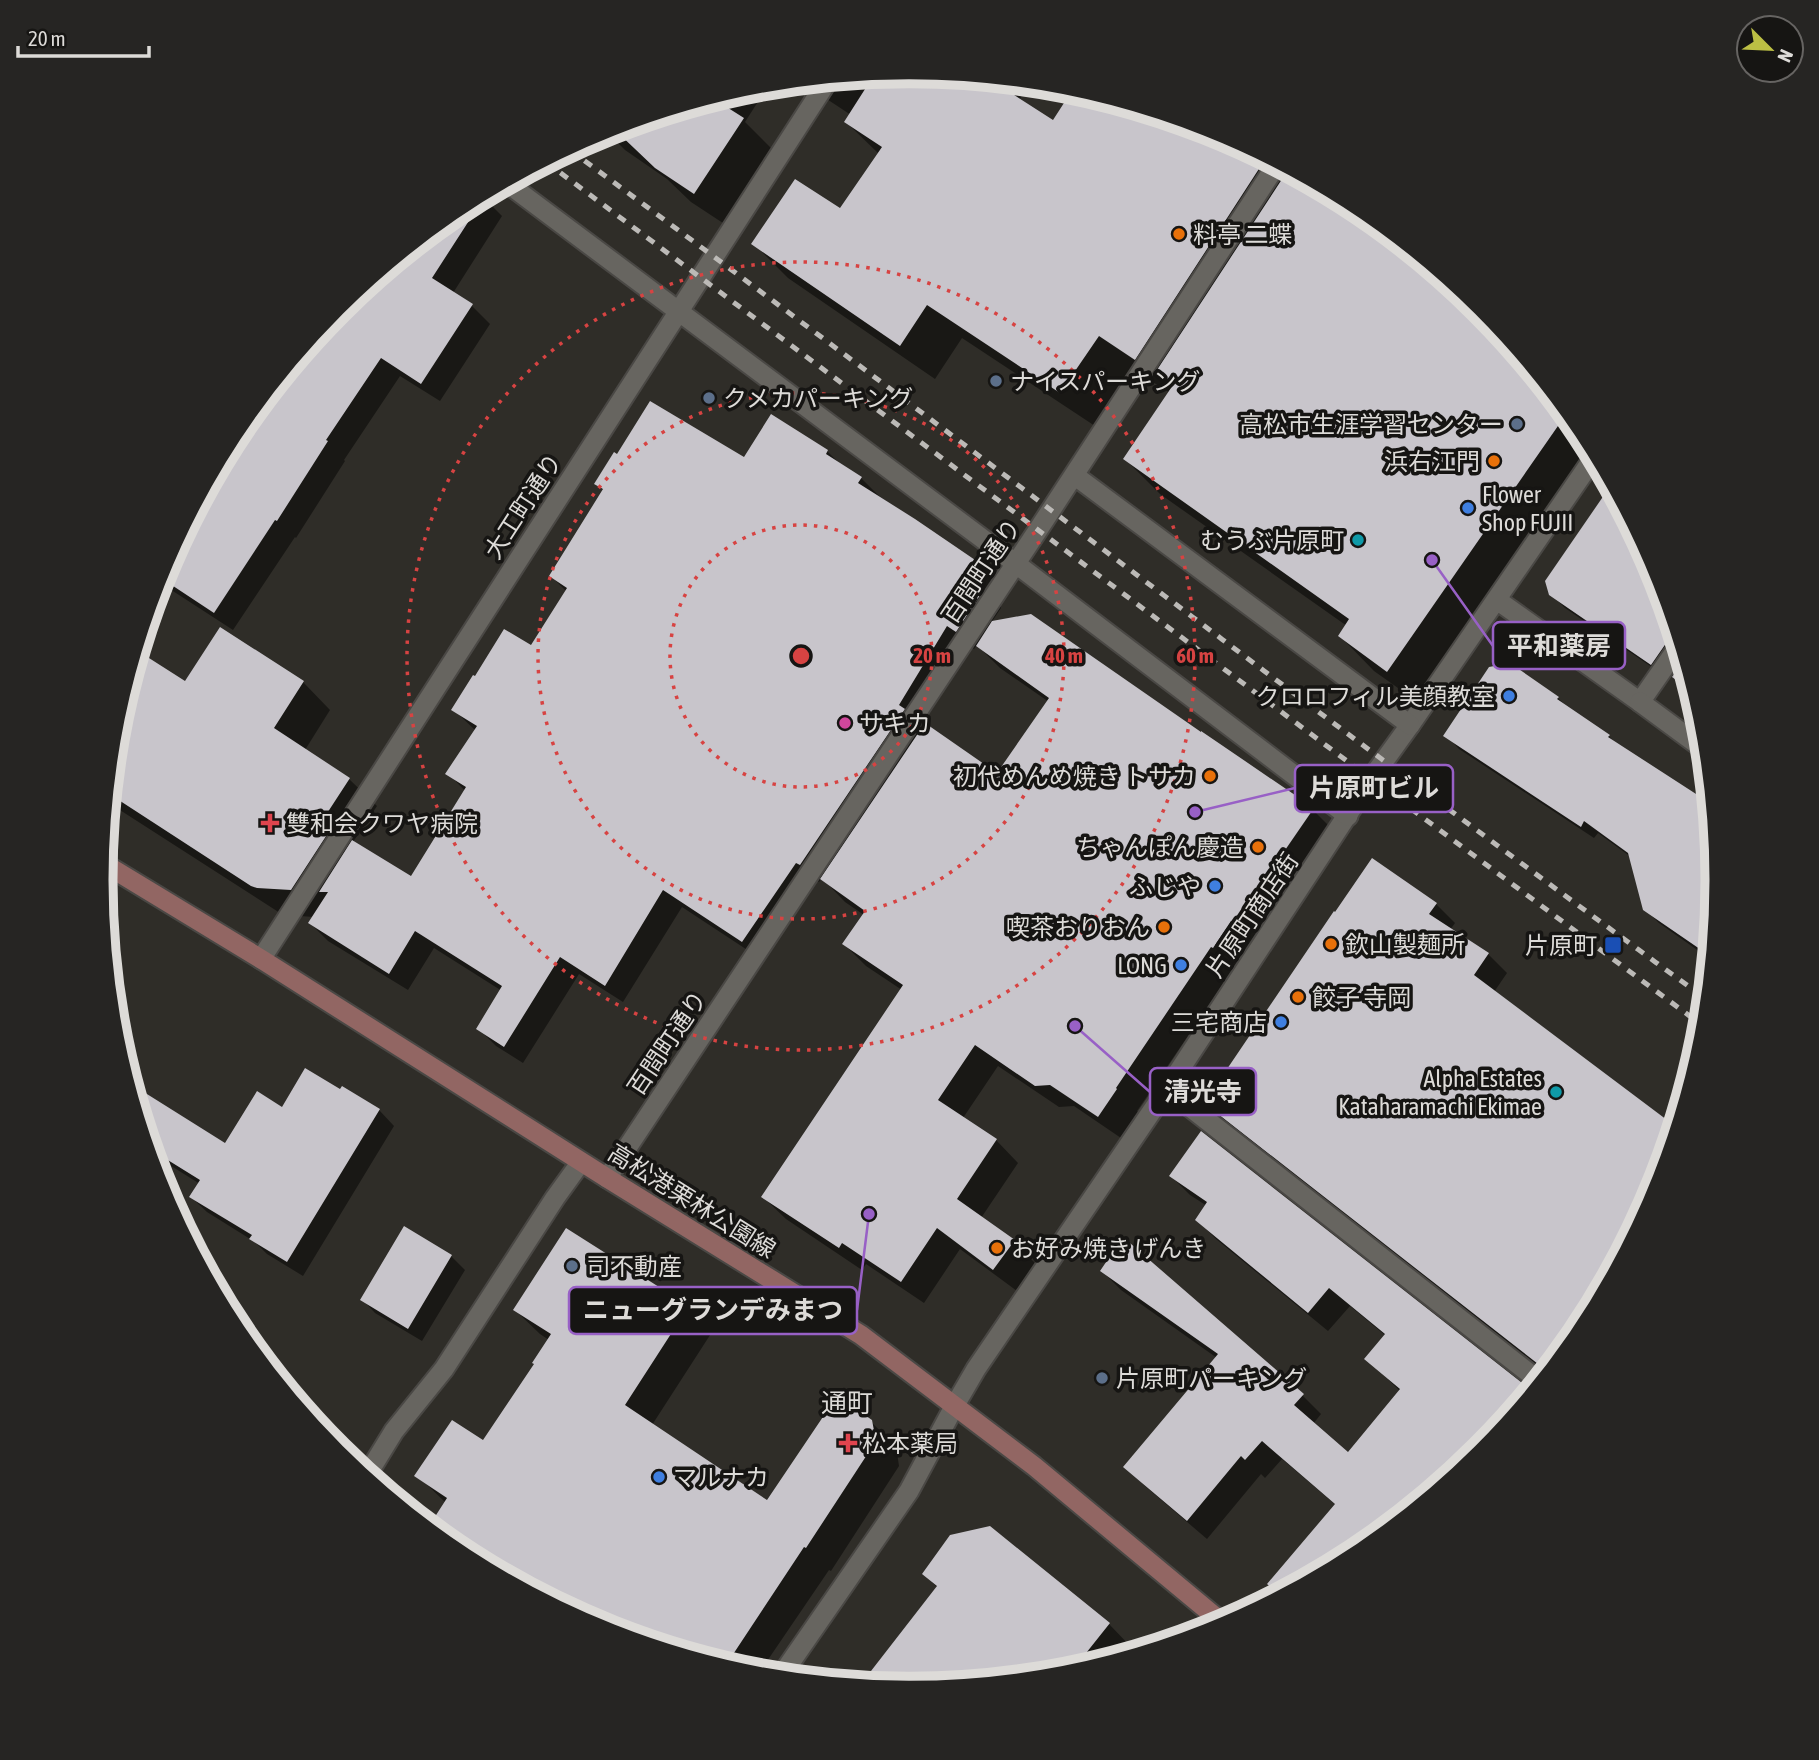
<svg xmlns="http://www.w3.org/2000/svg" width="1819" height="1760" font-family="'Asap Condensed','Noto Sans JP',sans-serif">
	<rect width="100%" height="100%" fill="#2f2d28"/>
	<path fill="#0007" fill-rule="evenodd" d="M 910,72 L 1030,84 L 1019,100 L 1053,123 L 1219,133 L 1359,208 L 1417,256 L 1413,261 L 1457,289 L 1481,309 L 1582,431 L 1595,457 L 1422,705 L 1374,671 L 1340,636 L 1347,626 L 1160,494 L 1125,459 L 1170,393 L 1134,370 L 1095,426 L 962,338 L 935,379 L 788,278 L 754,244 L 841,211 L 879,154 L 846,122 L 851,115 L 801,82 Z
		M 768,86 L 745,122 L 777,154 L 729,227 L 691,202 L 667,179 L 625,150 L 606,131 L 752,87 Z
		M 482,196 L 502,216 L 453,293 L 472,306 L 490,324 L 440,401 L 400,376 L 344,460 L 345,461 L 296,538 L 295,537 L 233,630 L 159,582 L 163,570 L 238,431 L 338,308 L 461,208 Z
		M 827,451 L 842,466 L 861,478 L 879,496 L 980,565 L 998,584 L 1001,608 L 991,623 L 1313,810 L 1335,832 L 1236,969 L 1234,968 L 1137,1111 L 1138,1112 L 1121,1138 L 1074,1106 L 1059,1107 L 998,1066 L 963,1118 L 996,1140 L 1018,1163 L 981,1218 L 1013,1241 L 1036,1264 L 1017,1291 L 960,1249 L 924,1303 L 866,1264 L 862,1270 L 786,1219 L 763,1197 L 902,990 L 866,966 L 844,944 L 864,915 L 845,902 L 822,878 L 819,882 L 815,879 L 761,959 L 682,907 L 623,1002 L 579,974 L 523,1063 L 496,1046 L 478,1028 L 502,991 L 434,948 L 408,990 L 328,941 L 310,923 L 314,917 L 286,915 L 280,913 L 109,803 L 117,722 L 138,653 L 185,684 L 303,682 L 330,710 L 305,750 L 349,779 L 377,806 L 353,842 L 412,878 L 466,792 L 448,773 L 476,731 L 454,710 L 532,648 L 567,592 L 551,576 L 604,491 L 597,484 L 744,460 ZM 966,643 L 974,649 L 977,645 L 1000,668 L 1049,702 L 997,775 L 922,729 L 917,723 Z
		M 1611,487 L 1656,571 L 1682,654 L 1665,676 L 1565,608 L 1551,594 Z
		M 1558,698 L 1569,709 L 1609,736 L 1618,746 L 1710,806 L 1718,880 L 1710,959 L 1659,923 L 1645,909 L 1631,857 L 1598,833 L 1594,838 L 1459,749 L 1446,735 Z
		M 1436,904 L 1455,923 L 1450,930 L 1488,954 L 1507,973 L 1494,992 L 1675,1128 L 1656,1190 L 1581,1329 L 1546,1373 L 1226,1122 L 1207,1103 Z
		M 139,1091 L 226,1145 L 282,1109 L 379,1110 L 394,1126 L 303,1276 L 267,1254 L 255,1242 L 207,1212 L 191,1197 L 200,1184 L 152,1154 L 135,1098 Z
		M 1201,1134 L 1530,1392 L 1481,1452 L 1358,1552 L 1279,1595 L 1336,1505 L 1282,1459 L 1265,1478 L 1261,1474 L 1207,1539 L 1145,1486 L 1126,1467 L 1217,1358 L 1121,1290 L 1102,1271 L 1302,1395 L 1321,1414 L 1313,1424 L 1348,1454 L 1400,1391 L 1367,1359 L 1386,1336 L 1350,1306 L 1328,1331 L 1216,1239 L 1197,1220 L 1207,1206 L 1190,1195 L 1171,1176 Z
		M 404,1228 L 451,1256 L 465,1270 L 422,1341 L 375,1313 L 362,1299 Z
		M 687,1307 L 712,1332 L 652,1425 L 768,1502 L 871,1422 L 896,1446 L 899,1466 L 831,1571 L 829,1570 L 759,1673 L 751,1673 L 600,1627 L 460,1552 L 430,1527 L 446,1503 L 417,1475 L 483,1443 L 536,1365 L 549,1340 L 540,1334 L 515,1310 Z
		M 924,1574 L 1109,1624 L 1132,1648 L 1126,1655 L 1067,1673 L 909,1688 L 864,1684 L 938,1588 Z"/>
	<path fill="#c8c5cb" d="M 910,72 L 991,80 L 1053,120 L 1073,89 L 1219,133 L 1266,158 L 1135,360 L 1099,336 L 1060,393 L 927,305 L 900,346 L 751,244 L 795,179 L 840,208 L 882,147 L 844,122 L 874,75 Z
		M 714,99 L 744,118 L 694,194 L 655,168 L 614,129 Z
		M 1288,170 L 1359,208 L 1380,225 L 1374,235 L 1450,283 L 1481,309 L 1567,413 L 1387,672 L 1338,636 L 1349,619 L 1123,459 L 1173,385 L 1155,373 Z
		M 481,197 L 483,199 L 432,278 L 473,304 L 421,384 L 381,358 L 326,440 L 328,441 L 277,521 L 275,520 L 214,613 L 161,578 L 163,570 L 238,431 L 338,308 L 461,208 Z
		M 650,401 L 744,457 L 771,414 L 828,450 L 826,454 L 862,477 L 858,483 L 915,519 L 981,564 L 984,589 L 956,632 L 947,626 L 899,705 L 905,709 L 800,865 L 796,863 L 742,942 L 663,890 L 605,986 L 560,957 L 504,1047 L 476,1029 L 502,986 L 415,931 L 389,974 L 308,923 L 328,892 L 319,892 L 352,840 L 411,876 L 466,787 L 445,774 L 477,726 L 451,710 L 473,675 L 475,676 L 504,629 L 531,645 L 567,588 L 549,576 L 603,489 L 594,484 L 614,452 L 617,454 Z
		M 1611,485 L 1656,571 L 1676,634 L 1669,639 L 1651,665 L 1549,595 L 1545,581 Z
		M 1031,614 L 1201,732 L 1201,731 L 1314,808 L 1235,923 L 1231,921 L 1213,948 L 1211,947 L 1116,1088 L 1117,1089 L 1098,1117 L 1050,1085 L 1035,1086 L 975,1045 L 938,1100 L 997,1139 L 957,1199 L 1015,1240 L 993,1270 L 937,1228 L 901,1282 L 842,1243 L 839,1248 L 761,1197 L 903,985 L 842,944 L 865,911 L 820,879 L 925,723 L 997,773 L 1049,698 L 976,646 L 992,621 Z
		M 220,627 L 304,681 L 274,728 L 350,778 L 322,821 L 332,827 L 291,890 L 257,888 L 251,886 L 111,795 L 117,722 L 138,651 L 185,681 Z
		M 1684,661 L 1693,692 L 1672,677 Z
		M 1510,663 L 1559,697 L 1557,699 L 1610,735 L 1608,737 L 1710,803 L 1718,880 L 1710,956 L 1643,910 L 1628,853 L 1584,821 L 1581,827 L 1443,736 L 1489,667 Z
		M 1372,858 L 1437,903 L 1429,914 L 1489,953 L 1474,975 L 1675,1126 L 1656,1190 L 1581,1329 L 1547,1371 L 1204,1103 L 1334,911 L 1335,912 Z
		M 305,1068 L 340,1089 L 342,1086 L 380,1109 L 287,1262 L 249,1239 L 252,1235 L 189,1197 L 200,1180 L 150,1149 L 131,1084 L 225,1143 L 257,1091 L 282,1107 Z
		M 1201,1131 L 1531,1390 L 1481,1452 L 1358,1552 L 1279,1595 L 1267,1584 L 1335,1504 L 1262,1441 L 1245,1460 L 1241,1456 L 1187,1521 L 1123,1467 L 1218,1354 L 1100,1271 L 1123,1237 L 1304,1394 L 1294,1405 L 1348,1452 L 1400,1389 L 1364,1359 L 1385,1334 L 1329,1288 L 1308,1313 L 1195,1220 L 1207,1202 L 1169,1176 Z
		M 404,1226 L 452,1255 L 408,1329 L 360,1300 Z
		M 566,1228 L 689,1306 L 625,1405 L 767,1500 L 837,1396 L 872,1420 L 876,1441 L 806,1548 L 804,1547 L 726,1665 L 600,1627 L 460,1552 L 429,1526 L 447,1498 L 414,1476 L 452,1420 L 483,1440 L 534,1364 L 532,1363 L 551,1334 L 513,1310 Z
		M 990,1526 L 1110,1623 L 1071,1672 L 1067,1673 L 909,1688 L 891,1686 L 871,1671 L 937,1586 L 922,1574 L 950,1535 Z"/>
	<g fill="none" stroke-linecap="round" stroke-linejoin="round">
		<defs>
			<path id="pedestrian" d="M 1497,600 L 1640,702 L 1679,646
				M 955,1405 L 976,1369 L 1167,1089 L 1371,779 L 1410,725 L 1595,456"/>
			<path id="minor" d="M 507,183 L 1015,563 L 1348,816
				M 1074,475 L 1410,725
				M 1640,702 L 1705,750
				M 261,959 L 828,80
				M 1167,1089 L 1539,1381
				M 607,1178 L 1038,530 L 1277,164
				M 367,1475 L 394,1431 L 444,1369 L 555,1198 L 581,1162"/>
			<path id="tertiary" d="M 781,1676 L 909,1491 L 955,1405"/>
			<path id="secondary" d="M 103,863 L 261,959 L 607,1178 L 861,1335 L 1034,1466 L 1224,1624"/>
		</defs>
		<use href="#pedestrian" stroke="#4a4845" stroke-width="23"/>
		<use href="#minor" stroke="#4a4845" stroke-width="23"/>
		<use href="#tertiary" stroke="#4a4845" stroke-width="23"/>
		<use href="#secondary" stroke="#4a4845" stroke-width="23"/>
		<use href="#pedestrian" stroke="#676560" stroke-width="19"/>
		<use href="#minor" stroke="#676560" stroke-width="19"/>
		<use href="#tertiary" stroke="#676560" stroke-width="19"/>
		<use href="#secondary" stroke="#926663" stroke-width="19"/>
		<path stroke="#bcbab7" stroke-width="5" stroke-dasharray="9 9" stroke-linecap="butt" d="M 570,150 C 950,430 1324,721 1706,999
			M 546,162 L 1371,779 L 1703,1026"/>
	</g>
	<g fill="none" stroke="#d74342" stroke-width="3.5" stroke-dasharray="3.5 7">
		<circle cx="801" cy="656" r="131"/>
		<circle cx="801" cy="656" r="263"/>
		<circle cx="801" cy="656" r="394"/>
	</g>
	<g fill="#e8710a" stroke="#161513" stroke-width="2.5">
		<circle cx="1179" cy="234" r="7"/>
		<circle cx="1494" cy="461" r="7"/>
		<circle cx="1210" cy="776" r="7"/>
		<circle cx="1258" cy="847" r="7"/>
		<circle cx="1164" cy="927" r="7"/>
		<circle cx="1331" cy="944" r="7"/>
		<circle cx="1298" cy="997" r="7"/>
		<circle cx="997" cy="1248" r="7"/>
	</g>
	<g fill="#5c6f8a" stroke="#161513" stroke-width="2.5">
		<circle cx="996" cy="381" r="7"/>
		<circle cx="709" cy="398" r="7"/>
		<circle cx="1517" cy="424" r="7"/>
		<circle cx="572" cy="1266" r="7"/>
		<circle cx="1102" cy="1378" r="7"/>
	</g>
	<g fill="#3f7fe0" stroke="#161513" stroke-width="2.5">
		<circle cx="1468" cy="508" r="7"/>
		<circle cx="1509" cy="696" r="7"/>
		<circle cx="1215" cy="886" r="7"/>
		<circle cx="1181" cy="965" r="7"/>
		<circle cx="1281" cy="1022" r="7"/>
		<circle cx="659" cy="1477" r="7"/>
	</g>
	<g fill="#0f9aa8" stroke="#161513" stroke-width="2.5">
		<circle cx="1358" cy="540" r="7"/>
		<circle cx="1556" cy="1092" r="7"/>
	</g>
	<circle fill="#d1479c" stroke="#161513" stroke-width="2.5" cx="845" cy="723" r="7"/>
	<g fill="#e0444e" stroke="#161513" stroke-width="2.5">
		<path d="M266.5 812.5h7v7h7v7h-7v7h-7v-7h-7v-7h7z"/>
		<path d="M844.5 1432.5h7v7h7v7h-7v7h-7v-7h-7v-7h7z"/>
	</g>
	<rect fill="#1a4fb4" stroke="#161513" stroke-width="2.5" x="1604" y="936" width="18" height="18" rx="3.5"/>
	<g text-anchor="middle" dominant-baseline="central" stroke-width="7" stroke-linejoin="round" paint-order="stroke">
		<g font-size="24" fill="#dddbd8" stroke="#161513" text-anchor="start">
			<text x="1193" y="234">料亭 二蝶</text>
			<text x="1010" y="381">ナイスパーキング</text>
			<text x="723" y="398">クメカパーキング</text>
			<text x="1503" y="424" text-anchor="end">高松市生涯学習センター</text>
			<text x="1480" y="461" text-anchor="end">浜右江門</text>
			<text x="1482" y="494">Flower<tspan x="1482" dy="28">Shop FUJII</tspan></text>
			<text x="1344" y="540" text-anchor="end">むうぶ片原町</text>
			<text x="1495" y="696" text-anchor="end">クロロフィル美顔教室</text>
			<text x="859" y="723">サキカ</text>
			<text x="1196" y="776" text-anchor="end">初代めんめ焼き トサカ</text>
			<text x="286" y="823">雙和会クワヤ病院</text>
			<text x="1244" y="847" text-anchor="end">ちゃんぽん慶造</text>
			<text x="1201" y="886" text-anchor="end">ふじや</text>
			<text x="1150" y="927" text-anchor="end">喫茶おりおん</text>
			<text x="1345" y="944">欽山製麺所</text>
			<text x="1597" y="945" text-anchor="end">片原町</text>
			<text x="1167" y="965" text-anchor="end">LONG</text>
			<text x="1312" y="997">餃子 寺岡</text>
			<text x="1267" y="1022" text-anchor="end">三宅商店</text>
			<text x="1542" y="1078" text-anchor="end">Alpha Estates<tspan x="1542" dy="28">Kataharamachi Ekimae</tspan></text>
			<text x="1011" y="1248">お好み焼き げんき</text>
			<text x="586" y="1266">司不動産</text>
			<text x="1116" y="1378">片原町パーキング</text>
			<text x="862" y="1443">松本薬局</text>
			<text x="673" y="1477">マルナカ</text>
		</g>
		<g font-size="24" fill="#dddbd8" stroke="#161513">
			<text transform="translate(523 506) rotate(-57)">大工町通り</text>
			<text transform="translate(981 571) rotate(-56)">百間町通り</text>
			<text transform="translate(1252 915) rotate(-56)">片原町商店街</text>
			<text transform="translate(667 1043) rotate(-56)">百間町通り</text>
			<text transform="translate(692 1201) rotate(32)">高松港栗林公園線</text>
		</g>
		<g font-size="26" fill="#dddbd8" stroke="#161513">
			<text x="847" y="1403">通町</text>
		</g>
	</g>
	<path d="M0 0H1819V1760H0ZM113 880a796 796 0 1 1 1592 0a796 796 0 1 1-1592 0Z" fill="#262523" fill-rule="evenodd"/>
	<path fill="none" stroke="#dddbd8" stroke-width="9" d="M113 880a796 796 0 1 1 1592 0a796 796 0 1 1-1592 0Z"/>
	<circle cx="801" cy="656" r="10" fill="#d74342" stroke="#161513" stroke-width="3.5"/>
	<g font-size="21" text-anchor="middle" font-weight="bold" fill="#d74342" stroke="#161513" stroke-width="7" stroke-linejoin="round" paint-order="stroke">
		<text x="932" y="663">20 m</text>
		<text x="1064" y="663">40 m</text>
		<text x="1195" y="663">60 m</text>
	</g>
	<path fill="none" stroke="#9860c6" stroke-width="2.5" d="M1432 560L1493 646M1195 812L1295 788M1075 1026L1150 1092M869 1214L857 1310"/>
	<g fill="#9860c6" stroke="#161513" stroke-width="2.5">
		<circle cx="1432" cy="560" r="7"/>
		<circle cx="1195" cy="812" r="7"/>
		<circle cx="1075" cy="1026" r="7"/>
		<circle cx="869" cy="1214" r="7"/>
	</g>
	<g fill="#161513" stroke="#9860c6" stroke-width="2.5">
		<rect x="1493" y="622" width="132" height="47" rx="7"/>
		<rect x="1295" y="765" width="158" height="47" rx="7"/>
		<rect x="1150" y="1068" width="106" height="47" rx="7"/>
		<rect x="569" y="1287" width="288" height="47" rx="7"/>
	</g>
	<g font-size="26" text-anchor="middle" font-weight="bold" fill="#dddbd8">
		<text x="1559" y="655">平和薬房</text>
		<text x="1374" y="797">片原町ビル</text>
		<text x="1203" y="1101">清光寺</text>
		<text x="713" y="1319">ニューグランデみまつ</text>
	</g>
	<g transform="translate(1770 49) rotate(114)"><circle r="33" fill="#161513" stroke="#666462" stroke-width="2"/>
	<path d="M0-5L12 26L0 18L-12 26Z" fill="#bcbf44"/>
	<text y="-10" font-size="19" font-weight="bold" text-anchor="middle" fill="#dddbd8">N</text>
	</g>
	<path d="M18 46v10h131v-10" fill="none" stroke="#dddbd8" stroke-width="3.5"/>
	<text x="28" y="46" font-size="21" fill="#dddbd8" stroke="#161513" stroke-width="5" paint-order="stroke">20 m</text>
</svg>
